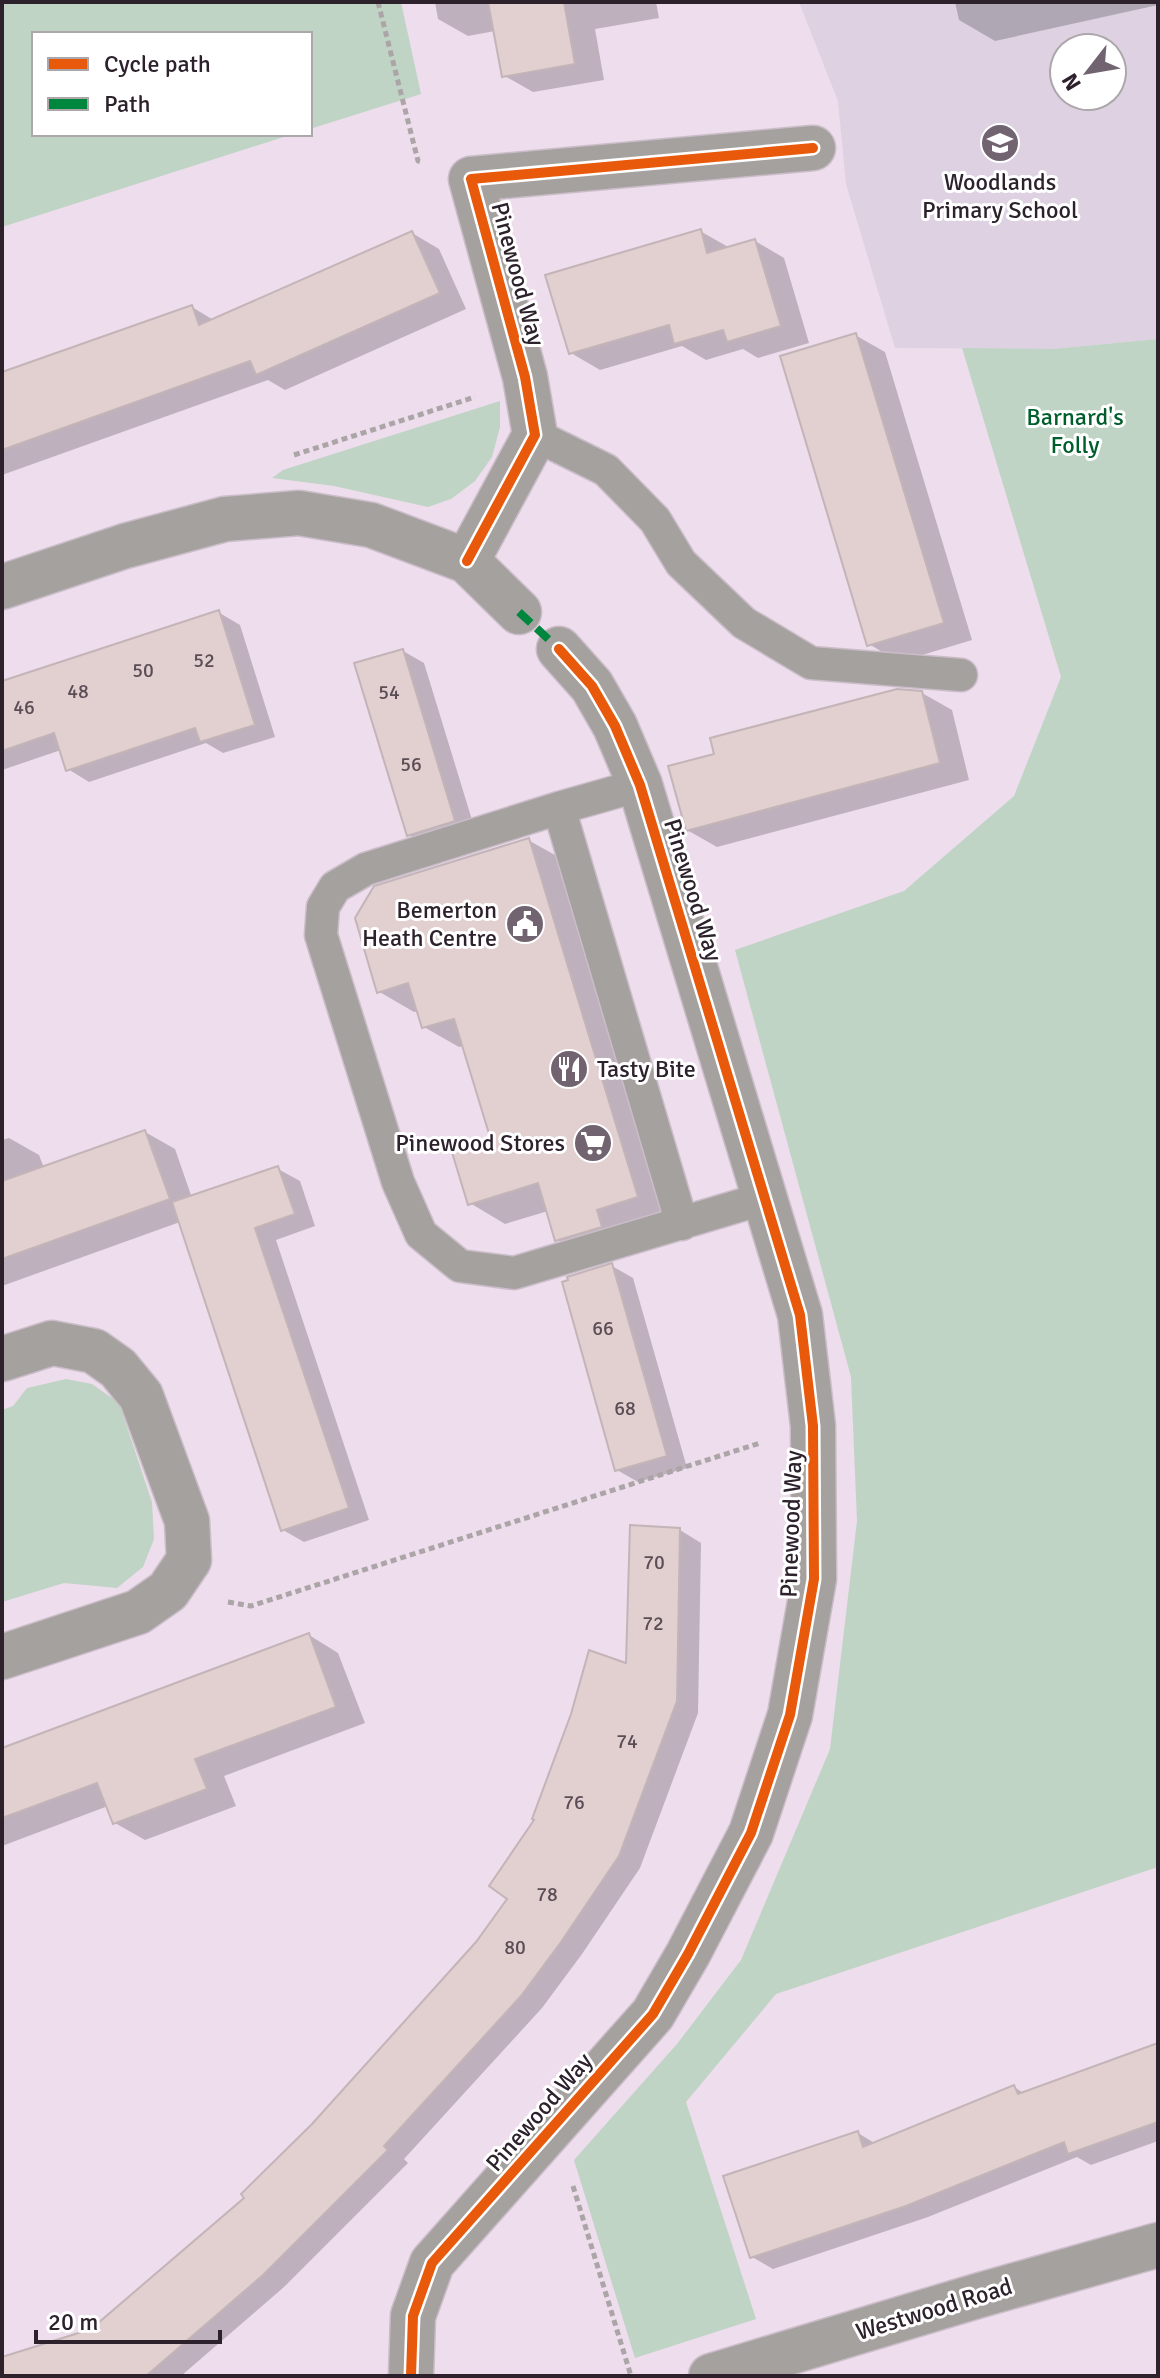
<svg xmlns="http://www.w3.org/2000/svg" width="1160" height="2378" font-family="Signika,sans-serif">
	<rect width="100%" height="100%" fill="#eeddec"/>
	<path fill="#ddd1e2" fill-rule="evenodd" d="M 799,2 L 1158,2 L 1158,339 L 1052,349 L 895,348 L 846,184 L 838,101 ZM 1064,48 L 1112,48 L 1112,96 L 1064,96 Z"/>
	<path fill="#bfd4c5" d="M 2,2 L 401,2 L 421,94 L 310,129 L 310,34 L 34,34 L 34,134 L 293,134 L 2,227 Z
		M 1158,339 L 1158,1867 L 776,1994 L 686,2102 L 756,2319 L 635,2358 L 574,2160 L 677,2044 L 741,1960 L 830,1749 L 857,1521 L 851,1377 L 735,950 L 904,891 L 1014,796 L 1061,677 L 962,348 L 1052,349 Z
		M 500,401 L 500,427 L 492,457 L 475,481 L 451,499 L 428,507 L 334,486 L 272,478 L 283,470 Z
		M 66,1379 L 92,1384 L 119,1403 L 152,1502 L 154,1539 L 143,1567 L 117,1588 L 64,1583 L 2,1602 L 2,1410 L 13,1406 L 27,1388 Z"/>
	<path fill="#0003" d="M 435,2 L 656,2 L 659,18 L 595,29 L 604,80 L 533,92 L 503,75 L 495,31 L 468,36 L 438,19 Z
		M 955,2 L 1158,2 L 1158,5 L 995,41 L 959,20 Z
		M 700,231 L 730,248 L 755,241 L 784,258 L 809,343 L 758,358 L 743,349 L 706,360 L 682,346 L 600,370 L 571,353 Z
		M 412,233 L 439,249 L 466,309 L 285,390 L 268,380 L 2,475 L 2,374 L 192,307 L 215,321 Z
		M 855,335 L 885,352 L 972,640 L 899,662 L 869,644 Z
		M 218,612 L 240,625 L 275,737 L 223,753 L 206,743 L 89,782 L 68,769 L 61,750 L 2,770 L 2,682 Z
		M 403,651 L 424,663 L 476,833 L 430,847 L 409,835 Z
		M 922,693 L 952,710 L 969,780 L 717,847 L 687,830 Z
		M 528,840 L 564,860 L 673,1217 L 593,1260 L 557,1239 L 548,1211 L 505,1224 L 470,1203 L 492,1139 L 464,1046 L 459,1047 L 424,1027 L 418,1011 L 414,1012 L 378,991 Z
		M 145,1132 L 175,1149 L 192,1198 L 278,1169 L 300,1181 L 315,1226 L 276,1240 L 369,1520 L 304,1542 L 283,1530 L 180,1222 L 2,1286 L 2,1140 L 9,1138 L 39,1155 L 44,1168 Z
		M 612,1266 L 633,1278 L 687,1468 L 638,1482 L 617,1470 Z
		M 680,1530 L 701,1543 L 698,1713 L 640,1868 L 582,1954 L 542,2008 L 404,2159 L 408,2163 L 284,2287 L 181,2376 L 2,2376 L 2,2359 L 92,2331 L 247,2198 L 477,1944 L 509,1898 L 537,1820 L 628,1666 Z
		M 309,1635 L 338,1653 L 365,1723 L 224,1776 L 236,1806 L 145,1840 L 115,1823 L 108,1806 L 2,1846 L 2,1750 Z
		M 1158,2050 L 1158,2141 L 1091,2165 L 1077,2157 L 928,2217 L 773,2269 L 752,2257 L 858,2133 L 876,2144 L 1014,2087 L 1025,2094 Z"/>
	<path fill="#e2cfd0" stroke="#c3b4b8" stroke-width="2" d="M 488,2 L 564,2 L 575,64 L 502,77 Z
		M 701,229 L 707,253 L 755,239 L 781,326 L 727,342 L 723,330 L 674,344 L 669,325 L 569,354 L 545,275 Z
		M 412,231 L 440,293 L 256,375 L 250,361 L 2,450 L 2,372 L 192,305 L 199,325 Z
		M 856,333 L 944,623 L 867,646 L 780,356 Z
		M 219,610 L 255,725 L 200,742 L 195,728 L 66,771 L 54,733 L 2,751 L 2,681 Z
		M 403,649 L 455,821 L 407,836 L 354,663 Z
		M 897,689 L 922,691 L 940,763 L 686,831 L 668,766 L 714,754 L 710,738 Z
		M 529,838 L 638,1197 L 597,1210 L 602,1227 L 555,1241 L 538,1183 L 468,1205 L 451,1149 L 490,1137 L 454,1019 L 422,1028 L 408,983 L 377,993 L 355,918 L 374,886 Z
		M 145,1130 L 170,1199 L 2,1259 L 2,1181 Z
		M 278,1166 L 295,1214 L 255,1228 L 349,1508 L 281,1531 L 172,1202 Z
		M 612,1263 L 667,1456 L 615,1471 L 562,1282 L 568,1280 L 567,1277 Z
		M 630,1525 L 680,1528 L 677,1701 L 619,1856 L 561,1942 L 521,1996 L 384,2146 L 388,2150 L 263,2275 L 146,2376 L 2,2376 L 2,2357 L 91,2329 L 244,2198 L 241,2194 L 312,2124 L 476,1942 L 507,1899 L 489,1886 L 534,1820 L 532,1819 L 571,1714 L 589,1650 L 626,1663 Z
		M 309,1633 L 336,1707 L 195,1759 L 207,1789 L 113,1824 L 97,1783 L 2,1818 L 2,1748 Z
		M 1158,2043 L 1158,2122 L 1068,2154 L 1064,2142 L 906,2206 L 750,2258 L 723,2176 L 858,2131 L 863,2147 L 1014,2085 L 1018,2094 Z"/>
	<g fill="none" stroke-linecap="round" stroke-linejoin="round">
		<defs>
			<path id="lane" d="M 535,435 L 606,470 L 655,520 L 681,563 L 744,623 L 811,663 L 961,675
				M 640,785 L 559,808 L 366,869 L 335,887 L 323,907 L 321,935 L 398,1182 L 421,1234 L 460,1266 L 514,1273 L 765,1198
				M 559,808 L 682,1224"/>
			<path id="street" d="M 467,561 L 535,435 L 525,377 L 471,179 L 813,148
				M 2,587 L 125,546 L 225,519 L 299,513 L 371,525 L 467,561 L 519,612
				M 2,1359 L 52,1343 L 94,1351 L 118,1368 L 141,1396 L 187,1521 L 189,1560 L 168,1591 L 138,1612 L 2,1657
				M 411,2376 L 413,2316 L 432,2263 L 653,2014 L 688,1954 L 751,1833 L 790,1715 L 814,1579 L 813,1426 L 800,1315 L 640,785 L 615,726 L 592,686 L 559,649
				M 711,2376 L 977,2296 L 1158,2245"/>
		</defs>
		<use href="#lane" stroke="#cabdc9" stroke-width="35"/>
		<use href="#street" stroke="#cabdc9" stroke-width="47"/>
		<path stroke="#aca5a7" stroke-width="5" stroke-dasharray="6 4" stroke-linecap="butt" d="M 378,2 L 418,161 L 421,162
			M 294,455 L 475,397
			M 228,1602 L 251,1606 L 760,1443
			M 573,2186 L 631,2376"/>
		<use href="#lane" stroke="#a5a19e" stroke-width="32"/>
		<use href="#street" stroke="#a5a19e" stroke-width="44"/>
		<path stroke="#00873e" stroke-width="8" stroke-dasharray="16 8" stroke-linecap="butt" d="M 519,612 L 559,649"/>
		<defs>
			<path id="cycleway" d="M 467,561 L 535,435 L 525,377 L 471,179 L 813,148
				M 411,2376 L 413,2316 L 432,2263 L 653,2014 L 688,1954 L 751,1833 L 790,1715 L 814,1579 L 813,1426 L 800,1315 L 640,785 L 615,726 L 592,686 L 559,649"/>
		</defs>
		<use href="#cycleway" stroke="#fff" stroke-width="15"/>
		<use href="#cycleway" stroke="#e8590c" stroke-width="10"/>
	</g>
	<defs>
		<symbol id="school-disc" viewBox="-11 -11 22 22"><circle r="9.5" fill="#71636f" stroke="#fff"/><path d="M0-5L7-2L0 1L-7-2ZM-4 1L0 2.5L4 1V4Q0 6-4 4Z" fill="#fff"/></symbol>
		<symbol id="civic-disc" viewBox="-11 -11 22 22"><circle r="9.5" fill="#71636f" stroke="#fff"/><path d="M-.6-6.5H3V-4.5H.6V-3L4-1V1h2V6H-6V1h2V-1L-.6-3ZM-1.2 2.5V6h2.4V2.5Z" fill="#fff"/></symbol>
		<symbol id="restaurant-disc" viewBox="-11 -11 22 22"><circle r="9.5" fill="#71636f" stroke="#fff"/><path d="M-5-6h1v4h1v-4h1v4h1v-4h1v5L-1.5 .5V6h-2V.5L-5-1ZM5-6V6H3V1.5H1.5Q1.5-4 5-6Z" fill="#fff"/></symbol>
		<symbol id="supermarket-disc" viewBox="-11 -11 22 22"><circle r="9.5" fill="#71636f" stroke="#fff"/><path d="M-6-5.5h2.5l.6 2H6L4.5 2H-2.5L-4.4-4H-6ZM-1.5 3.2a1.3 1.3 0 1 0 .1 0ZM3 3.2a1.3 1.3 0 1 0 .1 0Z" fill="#fff"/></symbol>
	</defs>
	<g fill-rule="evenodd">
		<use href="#school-disc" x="978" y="121" width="44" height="44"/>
		<use href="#civic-disc" x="503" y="902" width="44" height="44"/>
		<use href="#restaurant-disc" x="547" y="1047" width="44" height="44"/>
		<use href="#supermarket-disc" x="571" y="1121" width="44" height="44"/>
	</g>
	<g text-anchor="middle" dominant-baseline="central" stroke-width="6" stroke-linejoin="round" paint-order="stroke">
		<g font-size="20" fill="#5a4d55">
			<text x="204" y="660">52</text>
			<text x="143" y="670">50</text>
			<text x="78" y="691">48</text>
			<text x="389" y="692">54</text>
			<text x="24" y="707">46</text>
			<text x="411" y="764">56</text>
			<text x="603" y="1328">66</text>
			<text x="625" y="1408">68</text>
			<text x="654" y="1562">70</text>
			<text x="653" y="1623">72</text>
			<text x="627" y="1741">74</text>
			<text x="574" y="1802">76</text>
			<text x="547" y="1894">78</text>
			<text x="515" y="1947">80</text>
		</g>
		<g font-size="24" fill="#2d222c" stroke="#fff" text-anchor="end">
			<text x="1000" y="182" text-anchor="middle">Woodlands<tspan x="1000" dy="28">Primary School</tspan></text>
			<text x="497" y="910">Bemerton<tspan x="497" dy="28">Heath Centre</tspan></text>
			<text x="597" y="1069" text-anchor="start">Tasty Bite</text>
			<text x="565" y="1143">Pinewood Stores</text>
		</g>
		<g font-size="24" fill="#2d222c" stroke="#fff">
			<text transform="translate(518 274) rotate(75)">Pinewood Way</text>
			<text transform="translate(693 890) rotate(73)">Pinewood Way</text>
			<text transform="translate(791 1524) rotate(-88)">Pinewood Way</text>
			<text transform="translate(539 2112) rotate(-49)">Pinewood Way</text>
			<text transform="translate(934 2309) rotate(-17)">Westwood Road</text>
		</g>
		<g font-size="24" fill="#005e2d" stroke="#fff">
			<text x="1075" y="417">Barnard's<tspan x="1075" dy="28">Folly</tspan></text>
		</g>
	</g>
	<rect width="1160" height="2378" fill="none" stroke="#2d222c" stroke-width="8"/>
	<rect x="32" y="32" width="280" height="104" fill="#ffffff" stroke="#aba7ab" stroke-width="2"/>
	<rect x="48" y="58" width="40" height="12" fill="#e8590c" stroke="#aba7ab" stroke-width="2"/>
	<text x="104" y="72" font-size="24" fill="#2d222c">Cycle path</text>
	<rect x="48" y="98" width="40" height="12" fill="#00873e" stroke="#aba7ab" stroke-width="2"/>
	<text x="104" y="112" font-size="24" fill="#2d222c">Path</text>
	<g transform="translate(1088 72) rotate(239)"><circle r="38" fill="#ffffff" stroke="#aba7ab" stroke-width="2"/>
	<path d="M0-6L14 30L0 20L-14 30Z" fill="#71636f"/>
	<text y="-12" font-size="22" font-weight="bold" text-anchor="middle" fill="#2d222c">N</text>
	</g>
	<path d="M36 2330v12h184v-12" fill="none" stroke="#2d222c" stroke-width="4"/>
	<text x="48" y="2330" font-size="24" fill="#2d222c" stroke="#ffffff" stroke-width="6" paint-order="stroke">20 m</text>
</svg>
